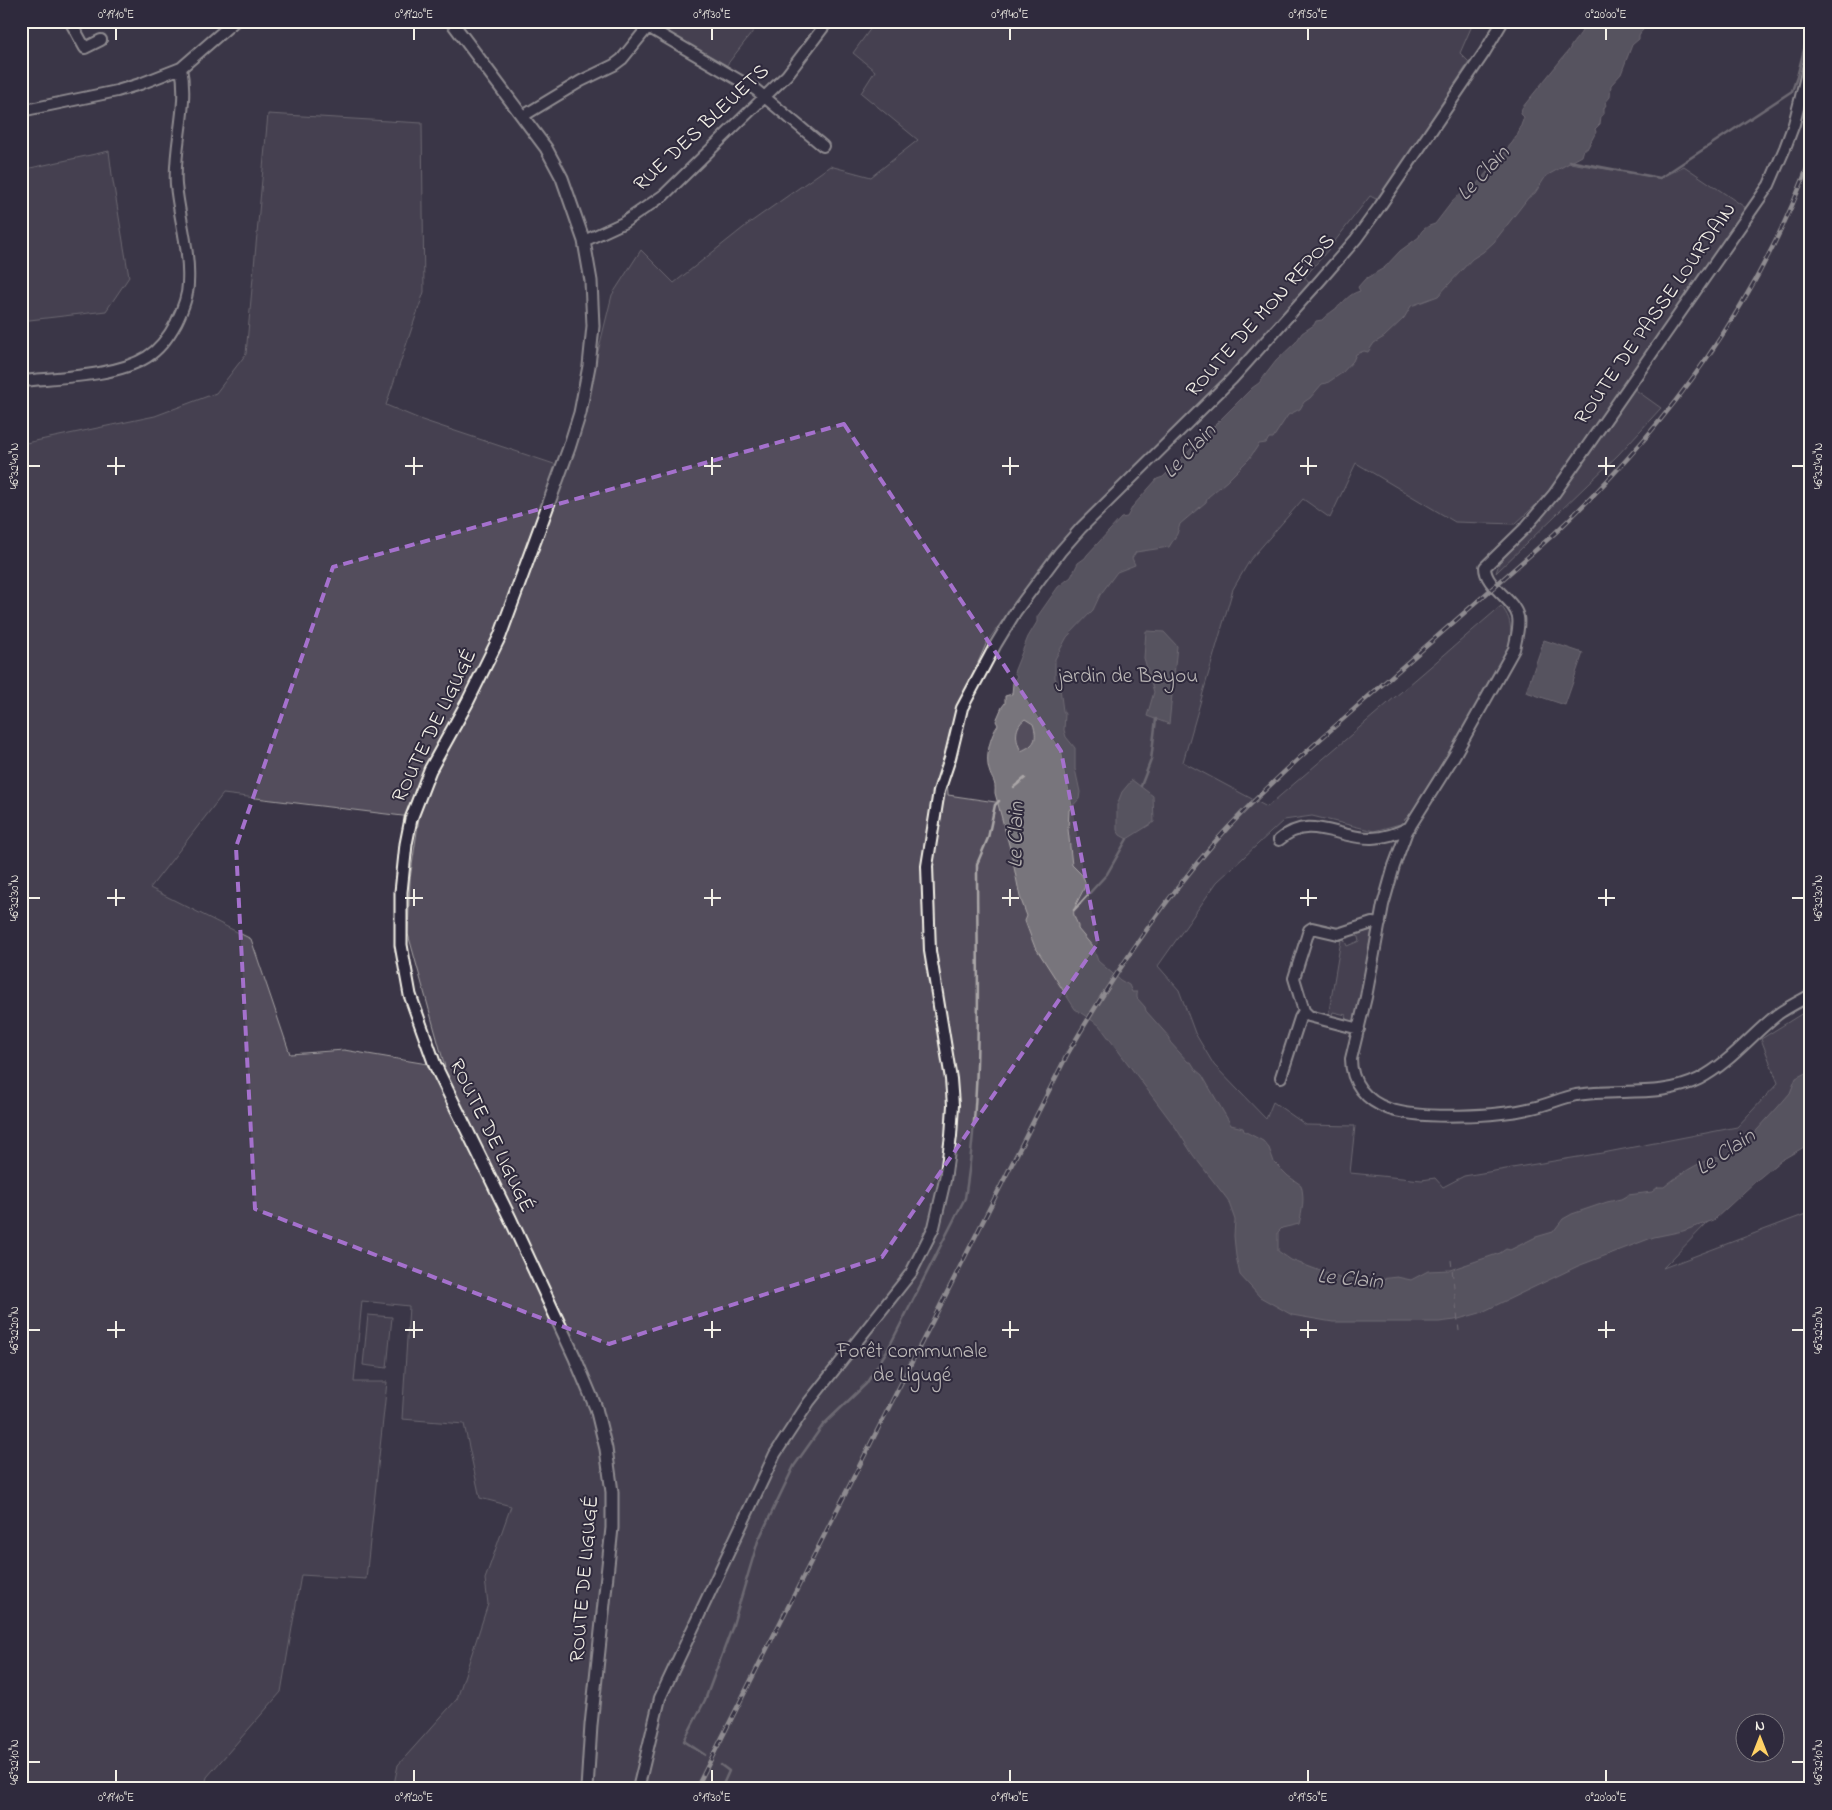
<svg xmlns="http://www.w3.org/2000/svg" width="1832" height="1810" font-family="'Indie Flower',sans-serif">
	<rect width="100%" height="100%" fill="#3b3647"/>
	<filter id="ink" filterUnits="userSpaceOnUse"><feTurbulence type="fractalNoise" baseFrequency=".02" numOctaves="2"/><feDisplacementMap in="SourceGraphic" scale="10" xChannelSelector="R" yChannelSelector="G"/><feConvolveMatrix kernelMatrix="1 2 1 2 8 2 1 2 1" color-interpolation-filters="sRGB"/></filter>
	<g filter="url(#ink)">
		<path fill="#534e5c" stroke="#a4a0a2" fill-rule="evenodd" d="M 661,21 L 761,21 L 726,66 L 666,34 L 659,24 Z
			M 876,21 L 1474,21 L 1460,53 L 1469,62 L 1378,200 L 1370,196 L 1328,250 L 1305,277 L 1310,285 L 1222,382 L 1064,540 L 1029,583 L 987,642 L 956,713 L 946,756 L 948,795 L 1009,804 L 1012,725 L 1076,605 L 1540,158 L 1660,178 L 1684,166 L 1746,208 L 1549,493 L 1515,524 L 1455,522 L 1356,463 L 1330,518 L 1303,499 L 1250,560 L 1233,589 L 1183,762 L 1267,807 L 1501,606 C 1516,623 1510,639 1506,659 L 1411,813 L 1400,824 L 1374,831 L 1312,816 L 1284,820 L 1217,882 L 1158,966 L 1179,990 L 1195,1033 L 1214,1065 L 1266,1119 L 1273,1102 L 1306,1125 L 1355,1126 L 1350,1173 L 1422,1180 L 1435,1178 L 1443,1187 L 1464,1176 L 1608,1152 L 1737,1127 L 1778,1083 L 1761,1039 L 1811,1008 L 1811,1117 L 1663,1268 L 1811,1212 L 1811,1789 L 393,1789 L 398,1765 L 457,1699 L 488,1604 L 485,1579 L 511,1506 L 480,1498 L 464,1424 L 402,1419 L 409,1306 L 362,1301 L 354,1382 L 387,1382 L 366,1579 L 301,1575 L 281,1692 L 207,1777 L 204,1789 L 21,1789 L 21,444 L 155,416 L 216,393 L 246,354 L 268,114 L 422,123 L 424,292 L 386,405 L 422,420 L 569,469 L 612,295 L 641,250 L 674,283 L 748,224 L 830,166 L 871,177 L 918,140 L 861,93 L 875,71 L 853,53 ZM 223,794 L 419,818 L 410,879 L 408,934 L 445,1067 L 344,1050 L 290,1054 L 251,939 L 150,888 ZM 1744,1722 L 1774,1722 L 1774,1752 L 1744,1752 Z
			M 109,151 L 112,175 L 129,277 L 106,311 L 21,321 L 21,170 Z
			M 1633,388 L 1661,408 L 1618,455 L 1496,573 L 1499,563 L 1570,481 Z
			M 1372,930 L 1356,1020 L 1351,1022 L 1345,1021 L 1346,1015 L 1333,1012 L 1331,1018 L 1328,1017 L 1341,940 L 1344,939 L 1347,946 L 1359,941 L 1357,934 Z
			M 368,1315 L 392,1317 L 387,1368 L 363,1365 Z"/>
		<path fill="#78747b" stroke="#aaa6a7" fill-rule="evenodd" d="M 1585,21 L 1648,21 L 1639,35 L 1639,39 L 1632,45 L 1621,74 L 1611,85 L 1610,97 L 1605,103 L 1606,105 L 1604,108 L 1604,114 L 1601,116 L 1600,124 L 1595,129 L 1596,132 L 1587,149 L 1584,149 L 1582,156 L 1546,176 L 1535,193 L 1528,198 L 1494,242 L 1483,252 L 1472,259 L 1438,296 L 1411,306 L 1404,318 L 1384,337 L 1374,343 L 1368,352 L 1364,351 L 1356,354 L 1353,361 L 1342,373 L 1327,383 L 1322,384 L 1310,398 L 1304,402 L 1300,409 L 1288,415 L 1273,438 L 1269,438 L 1266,443 L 1259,444 L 1249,459 L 1227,481 L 1208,497 L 1206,502 L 1180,524 L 1177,534 L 1169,547 L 1136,552 L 1132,558 L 1135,565 L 1117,572 L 1100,595 L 1093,610 L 1067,637 L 1055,659 L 1055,678 L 1060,688 L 1063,711 L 1065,714 L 1064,730 L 1066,737 L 1075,748 L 1075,769 L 1080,792 L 1079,799 L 1069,810 L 1068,829 L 1072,865 L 1082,875 L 1086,883 C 1083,893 1077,900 1074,910 C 1072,918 1079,922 1078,929 L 1093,947 L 1098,961 L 1120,980 L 1129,985 L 1132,992 L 1137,992 L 1137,998 L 1145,1007 L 1146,1011 L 1170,1038 L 1170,1042 L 1188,1062 L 1191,1062 L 1196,1070 L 1202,1075 L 1231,1125 L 1243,1128 L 1244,1131 L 1263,1141 L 1269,1148 L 1274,1162 L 1288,1176 L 1301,1185 C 1305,1199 1302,1211 1299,1224 L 1282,1228 L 1278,1232 L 1278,1251 L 1291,1260 L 1342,1279 L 1360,1278 L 1364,1281 L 1397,1277 L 1411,1280 L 1428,1271 L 1450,1270 L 1500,1253 L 1506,1249 L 1510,1250 L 1536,1237 L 1553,1232 L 1563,1219 L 1572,1214 L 1607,1202 L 1621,1199 L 1628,1195 L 1652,1192 L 1658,1187 L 1664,1187 C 1676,1177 1698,1162 1714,1158 C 1719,1157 1724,1158 1729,1157 L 1729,1153 L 1748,1140 L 1778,1107 L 1790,1093 L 1796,1078 L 1811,1070 L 1811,1143 L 1780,1161 L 1757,1180 L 1714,1220 L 1683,1231 L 1654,1237 L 1578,1266 L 1480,1313 L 1455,1320 L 1439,1322 L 1333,1322 L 1292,1315 L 1260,1297 L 1240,1275 L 1236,1256 L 1234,1236 L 1235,1220 L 1228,1200 L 1193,1155 L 1176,1128 L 1099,1025 L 1075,1009 L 1034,945 L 1025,921 L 1027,916 L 1020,897 L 1011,852 L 995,793 C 996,780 992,781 989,770 C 985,757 990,736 998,725 L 996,721 L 1002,707 L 1005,703 L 1005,696 L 1012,694 L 1013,683 L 1017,676 L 1014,672 L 1028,637 L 1037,622 L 1037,617 L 1058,587 L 1071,577 L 1078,563 L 1085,558 L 1087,555 L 1121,518 L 1127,517 L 1133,506 L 1157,479 L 1163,477 L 1252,388 L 1259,383 L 1276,361 L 1296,342 L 1302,333 L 1314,325 L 1316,321 L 1322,320 C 1326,315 1329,314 1334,310 C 1344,303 1348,294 1360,291 L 1358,287 L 1365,279 L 1384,268 L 1400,251 L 1419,237 C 1421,229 1428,226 1435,224 L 1455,198 L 1460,194 L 1469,193 L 1512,143 L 1518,134 L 1524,117 L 1521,114 L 1522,108 L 1569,50 C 1574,38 1583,36 1585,21 ZM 1025,719 L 1033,724 C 1038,739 1035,745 1021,751 C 1015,740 1014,727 1025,719 Z
			M 1146,631 L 1164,632 L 1177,646 L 1169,724 L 1147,716 L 1154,692 L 1144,658 Z
			M 1544,640 L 1583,653 L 1565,705 L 1526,692 Z
			M 1132,780 L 1153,796 L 1154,822 L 1127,839 L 1120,835 L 1117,830 L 1117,805 L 1122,792 Z"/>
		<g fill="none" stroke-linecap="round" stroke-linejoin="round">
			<path stroke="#aaa6a7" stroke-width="2.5" d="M 1569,161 L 1660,178 L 1792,91 L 1797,77 L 1811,22
				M 1141,786 L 1151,760 L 1156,719
				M 1014,787 L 1025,778
				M 1074,910 L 1107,874 L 1127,839
				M 705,1755 L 684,1741 L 705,1700 L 732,1628 L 758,1541 L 794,1466 L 823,1425 L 866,1384 L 888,1349 L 965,1198 C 983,1088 977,975 977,864 L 988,838 L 995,805 L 999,801
				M 721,1765 L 729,1771 L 721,1789"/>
			<path stroke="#b6b2b2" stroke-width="1" stroke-dasharray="6 5" stroke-linecap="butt" d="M 1451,1260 L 1459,1331"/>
			<defs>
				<path id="minor" d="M 70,21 L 85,48 L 101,40
					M 648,27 L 756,90 L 823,146
					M 1811,57 L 1794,124 L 1785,148 L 1769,185 L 1554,494 L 1525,528 L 1485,567 C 1485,587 1514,598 1518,617 C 1520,627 1516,639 1514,649 L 1454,756 L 1407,831 L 1394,866 L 1383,905 L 1366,997 L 1351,1059 C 1351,1083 1366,1101 1389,1109 C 1421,1120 1499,1116 1532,1108 C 1547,1105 1561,1098 1576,1095 C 1617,1088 1661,1098 1699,1079 C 1730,1063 1751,1035 1778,1014 C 1788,1007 1800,1001 1811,995
					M 21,111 L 117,91 L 140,84 L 181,68
					M 523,116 L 581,81 L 614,65 L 622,59 L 652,22
					M 584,241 L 623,223 L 664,195 L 787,75 L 828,21
					M 21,381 C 59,377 115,377 147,357 C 160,349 169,336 176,323 C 182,311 188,296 188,283 C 190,250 179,217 176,185 C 173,146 189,106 181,68 L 235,21
					M 1279,840 C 1310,813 1337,839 1372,838 C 1385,838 1398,833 1410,827
					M 1359,1029 L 1309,1016 L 1304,1011 L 1294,978 L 1309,930 L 1312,928 L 1338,934 L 1372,923 L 1380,924
					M 1281,1077 L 1300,1018 L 1304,1011
					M 638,1789 L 660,1698 L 775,1454 L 809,1402 L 911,1273 L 934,1227 L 945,1180 L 951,1136 L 953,1105 L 951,1079 L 930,951 L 927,866 L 939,791 L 950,758 L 962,708 L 996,644 L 1016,611 L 1060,552 L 1081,528 L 1232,379 L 1316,285 L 1356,239 L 1380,206 L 1484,53 L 1503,21"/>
				<path id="tertiary" d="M 451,21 L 546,148 L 562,178 L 584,241 L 591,281 L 593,326 L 589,366 L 580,413 L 569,448 L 500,636 L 467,703 L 430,770 L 411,819 L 406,844 L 401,892 L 401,945 L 410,995 L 435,1065 L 510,1218 L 575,1358 L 596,1408 L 606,1449 L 612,1492 L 612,1528 L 591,1725 L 587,1789"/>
			</defs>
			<use href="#minor" stroke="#f4f1e8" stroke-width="14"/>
			<use href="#tertiary" stroke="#f4f1e8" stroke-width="15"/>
			<use href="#minor" stroke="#2f2a3d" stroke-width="10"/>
			<use href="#tertiary" stroke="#2f2a3d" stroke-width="11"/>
			<defs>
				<path id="rail" d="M 696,1789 L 1068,1053 C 1111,979 1158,908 1214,843 C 1261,790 1315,744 1368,697 C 1430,643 1493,588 1555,533 C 1668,426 1757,305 1811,158"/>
			</defs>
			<use href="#rail" stroke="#f4f1e8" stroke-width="4.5"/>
			<use href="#rail" stroke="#2f2a3d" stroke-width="2.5" stroke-dasharray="8" stroke-linecap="butt"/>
		</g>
	</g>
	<path d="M0 0H1832V1810H0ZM 844,424 L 1061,751 L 1098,943 L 882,1257 L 609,1344 L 255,1209 L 236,847 L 333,567 Z" fill="#3b3647" fill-opacity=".55" fill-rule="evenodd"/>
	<path fill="none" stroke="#a571cd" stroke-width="4" stroke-dasharray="10 6" stroke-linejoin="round" d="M 844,424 L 1061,751 L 1098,943 L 882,1257 L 609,1344 L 255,1209 L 236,847 L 333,567 Z"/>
	<path fill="none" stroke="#f4f1e8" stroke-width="2" d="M 116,28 L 116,40M 414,28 L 414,40M 712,28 L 712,40M 1010,28 L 1010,40M 1308,28 L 1308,40M 1606,28 L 1606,40M 116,457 L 116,475M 414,457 L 414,475M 712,457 L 712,475M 1010,457 L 1010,475M 1308,457 L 1308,475M 1606,457 L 1606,475M 28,466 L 40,466M 107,466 L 125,466M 405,466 L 423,466M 704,466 L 721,466M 1002,466 L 1019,466M 1300,466 L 1317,466M 1598,466 L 1615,466M 1792,466 L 1804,466M 116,889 L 116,906M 414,889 L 414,906M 712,889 L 712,906M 1010,889 L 1010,906M 1308,889 L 1308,906M 1606,889 L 1606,906M 28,898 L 40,898M 107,898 L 125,898M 405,898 L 423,898M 704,898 L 721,898M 1002,898 L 1019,898M 1300,898 L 1317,898M 1598,898 L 1615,898M 1792,898 L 1804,898M 116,1321 L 116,1338M 414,1321 L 414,1338M 712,1321 L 712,1338M 1010,1321 L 1010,1338M 1308,1321 L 1308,1338M 1606,1321 L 1606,1338M 28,1330 L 40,1330M 107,1330 L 125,1330M 405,1330 L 423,1330M 704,1330 L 721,1330M 1002,1330 L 1019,1330M 1300,1330 L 1317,1330M 1598,1330 L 1615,1330M 1792,1330 L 1804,1330M 28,1762 L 40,1762M 1792,1762 L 1804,1762M 116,1770 L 116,1782M 414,1770 L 414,1782M 712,1770 L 712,1782M 1010,1770 L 1010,1782M 1308,1770 L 1308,1782M 1606,1770 L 1606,1782"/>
	<g text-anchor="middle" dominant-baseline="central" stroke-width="4" stroke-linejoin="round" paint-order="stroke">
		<g font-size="21" fill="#f4f1e8" stroke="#2f2a3d">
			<text transform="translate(702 128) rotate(-43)">RUE DES BLEUETS</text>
			<text transform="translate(1656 314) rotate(-55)">ROUTE DE PASSE LOURDAIN</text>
			<text transform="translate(1261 316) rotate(-48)">ROUTE DE MON REPOS</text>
			<text transform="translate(435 726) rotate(-64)">ROUTE DE LIGUGÉ</text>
			<text transform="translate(491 1136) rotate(64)">ROUTE DE LIGUGÉ</text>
			<text transform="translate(585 1579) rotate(-85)">ROUTE DE LIGUGÉ</text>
		</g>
		<g font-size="21" fill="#bcb8b7" stroke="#2f2a3d">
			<text x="1128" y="677">jardin de Bayou</text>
			<text x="912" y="1352">Forêt communale<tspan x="912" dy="24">de Ligugé</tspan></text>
		</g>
		<g font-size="22" font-style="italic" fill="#b6b2b2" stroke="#2f2a3d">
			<text transform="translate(1484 174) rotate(-47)">Le Clain</text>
			<text transform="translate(1190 452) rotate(-46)">Le Clain</text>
			<text transform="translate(1017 835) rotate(-89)">Le Clain</text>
			<text transform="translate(1726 1153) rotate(-34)">Le Clain</text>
			<text transform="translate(1350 1280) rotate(5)">Le Clain</text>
		</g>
	</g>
	<rect width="1832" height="1810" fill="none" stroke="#2f2a3d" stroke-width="55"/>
	<g transform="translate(1760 1738)"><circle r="24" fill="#2f2a3d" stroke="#7e7a81"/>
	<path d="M0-4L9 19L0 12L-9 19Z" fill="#ffd166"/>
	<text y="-8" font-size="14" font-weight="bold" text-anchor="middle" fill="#f4f1e8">N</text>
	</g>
	<rect x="28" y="28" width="1776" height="1754" fill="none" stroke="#f4f1e8" stroke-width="2"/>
	<g font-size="12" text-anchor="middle" fill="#f4f1e8">
		<text x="116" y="18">0°19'10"E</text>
		<text x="414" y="18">0°19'20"E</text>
		<text x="712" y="18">0°19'30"E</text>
		<text x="1010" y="18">0°19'40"E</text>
		<text x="1308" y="18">0°19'50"E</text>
		<text x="1606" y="18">0°20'00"E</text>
		<text transform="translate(14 466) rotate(-90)" y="4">46°32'40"N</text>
		<text transform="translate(1818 466) rotate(-90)" y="4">46°32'40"N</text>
		<text transform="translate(14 898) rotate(-90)" y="4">46°32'30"N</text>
		<text transform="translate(1818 898) rotate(-90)" y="4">46°32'30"N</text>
		<text transform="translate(14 1330) rotate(-90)" y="4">46°32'20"N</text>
		<text transform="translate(1818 1330) rotate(-90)" y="4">46°32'20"N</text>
		<text transform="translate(14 1762) rotate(-90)" y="4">46°32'10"N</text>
		<text transform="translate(1818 1762) rotate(-90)" y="4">46°32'10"N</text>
		<text x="116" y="1801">0°19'10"E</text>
		<text x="414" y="1801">0°19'20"E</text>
		<text x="712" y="1801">0°19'30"E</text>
		<text x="1010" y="1801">0°19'40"E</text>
		<text x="1308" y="1801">0°19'50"E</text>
		<text x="1606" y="1801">0°20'00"E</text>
	</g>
</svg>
